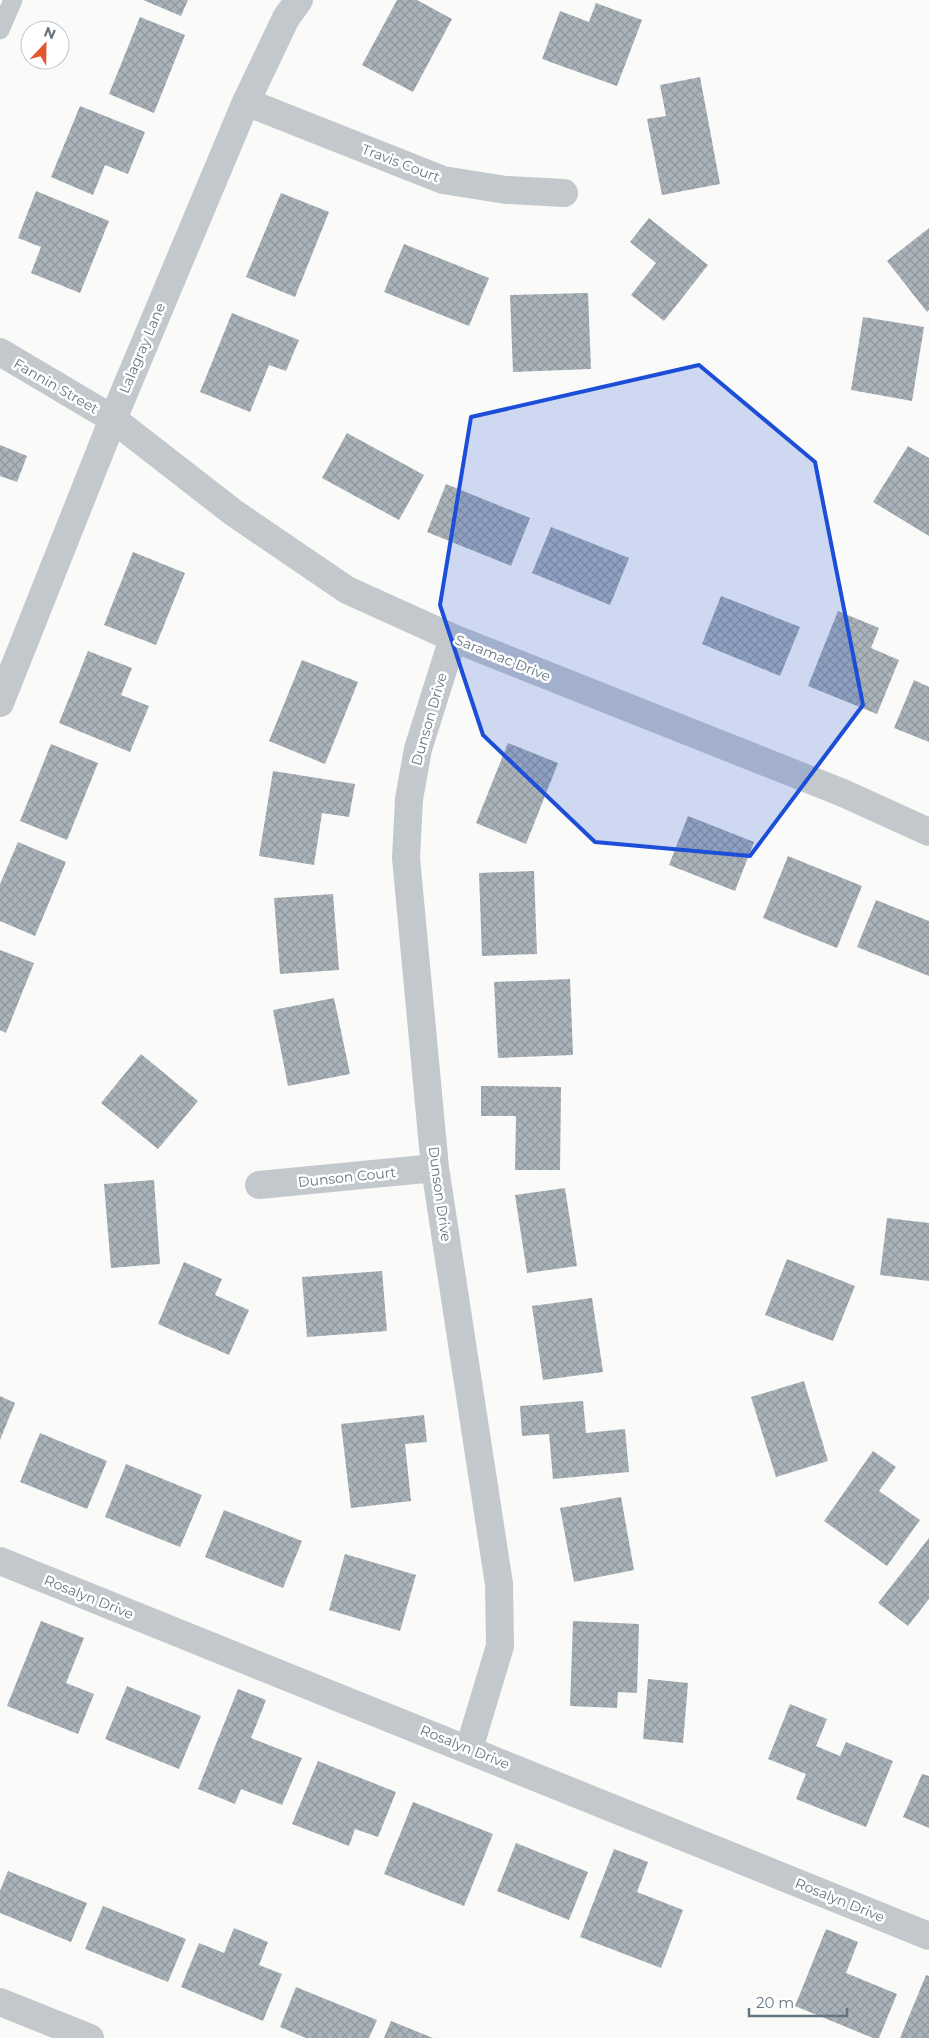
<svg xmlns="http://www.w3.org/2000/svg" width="929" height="2038" font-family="Montserrat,sans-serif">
	<defs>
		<pattern id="building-cross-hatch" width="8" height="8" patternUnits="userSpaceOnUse" patternTransform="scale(1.25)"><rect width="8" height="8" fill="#aab3b9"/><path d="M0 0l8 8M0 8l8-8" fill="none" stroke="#8e969c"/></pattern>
	</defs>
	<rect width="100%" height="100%" fill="#fafaf8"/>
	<path fill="url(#building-cross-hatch)" d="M 143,0 L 188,0 L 181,16 Z
		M 397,0 L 417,0 L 452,19 L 413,92 L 362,65 Z
		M 596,3 L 642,20 L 617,86 L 542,59 L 560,11 L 589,22 Z
		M 140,17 L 185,35 L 154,113 L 109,94 Z
		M 700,77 L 720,184 L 662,195 L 647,119 L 666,116 L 660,85 Z
		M 80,106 L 145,132 L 128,174 L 105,165 L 93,195 L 51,177 Z
		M 36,191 L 109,221 L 80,293 L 31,273 L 41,247 L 18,238 Z
		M 281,193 L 329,212 L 295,297 L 246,277 Z
		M 649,218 L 708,265 L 664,321 L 631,295 L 656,263 L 630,242 Z
		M 929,228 L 929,310 L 927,312 L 887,261 Z
		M 404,244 L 489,278 L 469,326 L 384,292 Z
		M 588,293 L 591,369 L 513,372 L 510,295 Z
		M 232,313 L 299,340 L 286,371 L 269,365 L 250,412 L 200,392 Z
		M 863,317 L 924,327 L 912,401 L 851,390 Z
		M 347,433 L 424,475 L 399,520 L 322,478 Z
		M 0,445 L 27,456 L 17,482 L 0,476 Z
		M 908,446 L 929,458 L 929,536 L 873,502 Z
		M 446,484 L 530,518 L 511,566 L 427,532 Z
		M 551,527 L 629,558 L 610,605 L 532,573 Z
		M 133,552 L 185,573 L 156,645 L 104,625 Z
		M 721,596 L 800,627 L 780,676 L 702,644 Z
		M 838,611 L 879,628 L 871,648 L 899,660 L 877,714 L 808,686 Z
		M 88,651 L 132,668 L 121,695 L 149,706 L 130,752 L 59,723 Z
		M 302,660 L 358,682 L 325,764 L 269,741 Z
		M 914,680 L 929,687 L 929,742 L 894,728 Z
		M 508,743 L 558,763 L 526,844 L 476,823 Z
		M 51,744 L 98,763 L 67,840 L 20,821 Z
		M 273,771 L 355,784 L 349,817 L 322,813 L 314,865 L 259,856 Z
		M 688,816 L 754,842 L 735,891 L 669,865 Z
		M 18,842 L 66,862 L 35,936 L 0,921 L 0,884 Z
		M 788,856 L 862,886 L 837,948 L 763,918 Z
		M 534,871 L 537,954 L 482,956 L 479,873 Z
		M 333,894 L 339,970 L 280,974 L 274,898 Z
		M 876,900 L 929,921 L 929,976 L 857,947 Z
		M 0,950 L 34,963 L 6,1033 L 0,1030 Z
		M 570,979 L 573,1055 L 498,1058 L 494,982 Z
		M 334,998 L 350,1074 L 288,1086 L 273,1010 Z
		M 141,1054 L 198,1101 L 158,1149 L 101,1103 Z
		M 481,1086 L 561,1087 L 560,1170 L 515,1170 L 516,1116 L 481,1116 Z
		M 154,1180 L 160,1264 L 111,1268 L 104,1184 Z
		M 565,1188 L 577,1266 L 527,1273 L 515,1195 Z
		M 887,1218 L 929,1223 L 929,1281 L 880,1275 Z
		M 787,1259 L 855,1286 L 833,1341 L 765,1315 Z
		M 184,1262 L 222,1279 L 215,1295 L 249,1310 L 229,1355 L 158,1324 Z
		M 382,1271 L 387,1331 L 307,1337 L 302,1277 Z
		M 592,1298 L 603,1372 L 543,1380 L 532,1306 Z
		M 804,1381 L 828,1461 L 776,1477 L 751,1397 Z
		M 0,1396 L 15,1403 L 0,1440 Z
		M 583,1401 L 586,1433 L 625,1429 L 629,1472 L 553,1479 L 549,1434 L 522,1436 L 520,1406 Z
		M 424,1415 L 427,1442 L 405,1444 L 411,1501 L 351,1508 L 341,1424 Z
		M 40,1433 L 107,1461 L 87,1509 L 20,1482 Z
		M 873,1451 L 896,1467 L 879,1491 L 920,1520 L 887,1566 L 824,1521 Z
		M 126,1464 L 202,1495 L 180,1547 L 105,1517 Z
		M 621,1497 L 634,1570 L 574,1582 L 560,1508 Z
		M 224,1510 L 302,1541 L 283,1588 L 205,1557 Z
		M 929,1538 L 929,1599 L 908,1626 L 878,1603 Z
		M 345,1554 L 416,1575 L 400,1631 L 329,1610 Z
		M 41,1621 L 84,1638 L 66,1683 L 94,1694 L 78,1734 L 7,1706 Z
		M 573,1621 L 639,1624 L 637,1693 L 618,1692 L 617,1708 L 570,1706 Z
		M 648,1679 L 688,1683 L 683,1743 L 643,1739 Z
		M 127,1686 L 201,1716 L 179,1769 L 105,1739 Z
		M 238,1689 L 266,1700 L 251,1738 L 302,1758 L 282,1805 L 241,1789 L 235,1804 L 198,1789 Z
		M 790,1704 L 827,1719 L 816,1746 L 840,1756 L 846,1742 L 893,1761 L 866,1827 L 796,1799 L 806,1774 L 768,1759 Z
		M 318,1761 L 396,1792 L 378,1837 L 355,1829 L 349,1846 L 292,1824 Z
		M 922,1774 L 929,1776 L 929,1828 L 903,1817 Z
		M 413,1802 L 493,1834 L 464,1906 L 384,1874 Z
		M 516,1843 L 588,1872 L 569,1920 L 497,1891 Z
		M 614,1849 L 648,1862 L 637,1892 L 683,1910 L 661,1968 L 580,1937 Z
		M 8,1871 L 87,1903 L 71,1942 L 0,1913 L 0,1891 Z
		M 103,1906 L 186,1939 L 168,1982 L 85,1949 Z
		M 234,1928 L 268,1942 L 259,1965 L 282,1974 L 263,2021 L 181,1987 L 199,1943 L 224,1953 Z
		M 826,1929 L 858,1942 L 846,1973 L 897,1994 L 879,2038 L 873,2038 L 795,2006 Z
		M 926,1975 L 929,1976 L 929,2038 L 900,2038 Z
		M 296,1987 L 377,2020 L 369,2038 L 306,2038 L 280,2027 Z
		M 391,2021 L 433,2038 L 384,2038 Z"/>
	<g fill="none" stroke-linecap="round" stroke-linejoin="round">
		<path stroke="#c3c8cc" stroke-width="19" d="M 0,30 L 13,0"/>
		<path stroke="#c3c8cc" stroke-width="28" d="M 246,102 L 443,180 L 506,190 L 564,193
			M 0,352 L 113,419 L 234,513 L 347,590 L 453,638 L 843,793 L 929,832
			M 453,638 L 418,749 L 409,799 L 406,858 L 435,1168 L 499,1584 L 500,1646 L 469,1749
			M 0,703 L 113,419 L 246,102 L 286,18 L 299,0
			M 259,1185 L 435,1168
			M 0,1561 L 929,1936
			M 0,2002 L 90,2038"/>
	</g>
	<path fill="#1d4ed8" fill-opacity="0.2" stroke="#1d4ed8" stroke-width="4" stroke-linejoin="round" d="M 699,365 L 815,462 L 863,705 L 750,856 L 595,842 L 483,735 L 440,605 L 471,417 Z"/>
	<g text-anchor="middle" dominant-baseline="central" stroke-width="5" stroke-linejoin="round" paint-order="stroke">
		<g font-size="14" fill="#657683" stroke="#fff">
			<text transform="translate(401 163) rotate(21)">Travis Court</text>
			<text transform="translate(142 348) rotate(-67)">Lalagray Lane</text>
			<text transform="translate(56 386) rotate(30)">Fannin Street</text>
			<text transform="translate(503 658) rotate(22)">Saramac Drive</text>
			<text transform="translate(429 719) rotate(-74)">Dunson Drive</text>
			<text transform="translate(347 1177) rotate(-6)">Dunson Court</text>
			<text transform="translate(440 1194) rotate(82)">Dunson Drive</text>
			<text transform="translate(89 1597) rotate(22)">Rosalyn Drive</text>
			<text transform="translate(465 1747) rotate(22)">Rosalyn Drive</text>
			<text transform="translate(840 1900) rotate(22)">Rosalyn Drive</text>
		</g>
	</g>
	<g transform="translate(45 45) rotate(22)"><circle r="24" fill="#ffffff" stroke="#c1c8cd"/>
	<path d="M0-4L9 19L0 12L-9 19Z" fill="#e4572e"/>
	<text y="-8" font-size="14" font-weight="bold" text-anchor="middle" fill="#657683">N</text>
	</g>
	<path d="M749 2008v8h98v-8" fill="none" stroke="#657683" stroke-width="2.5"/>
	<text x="756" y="2008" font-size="15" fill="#657683" stroke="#ffffff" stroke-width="4" paint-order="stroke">20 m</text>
</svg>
